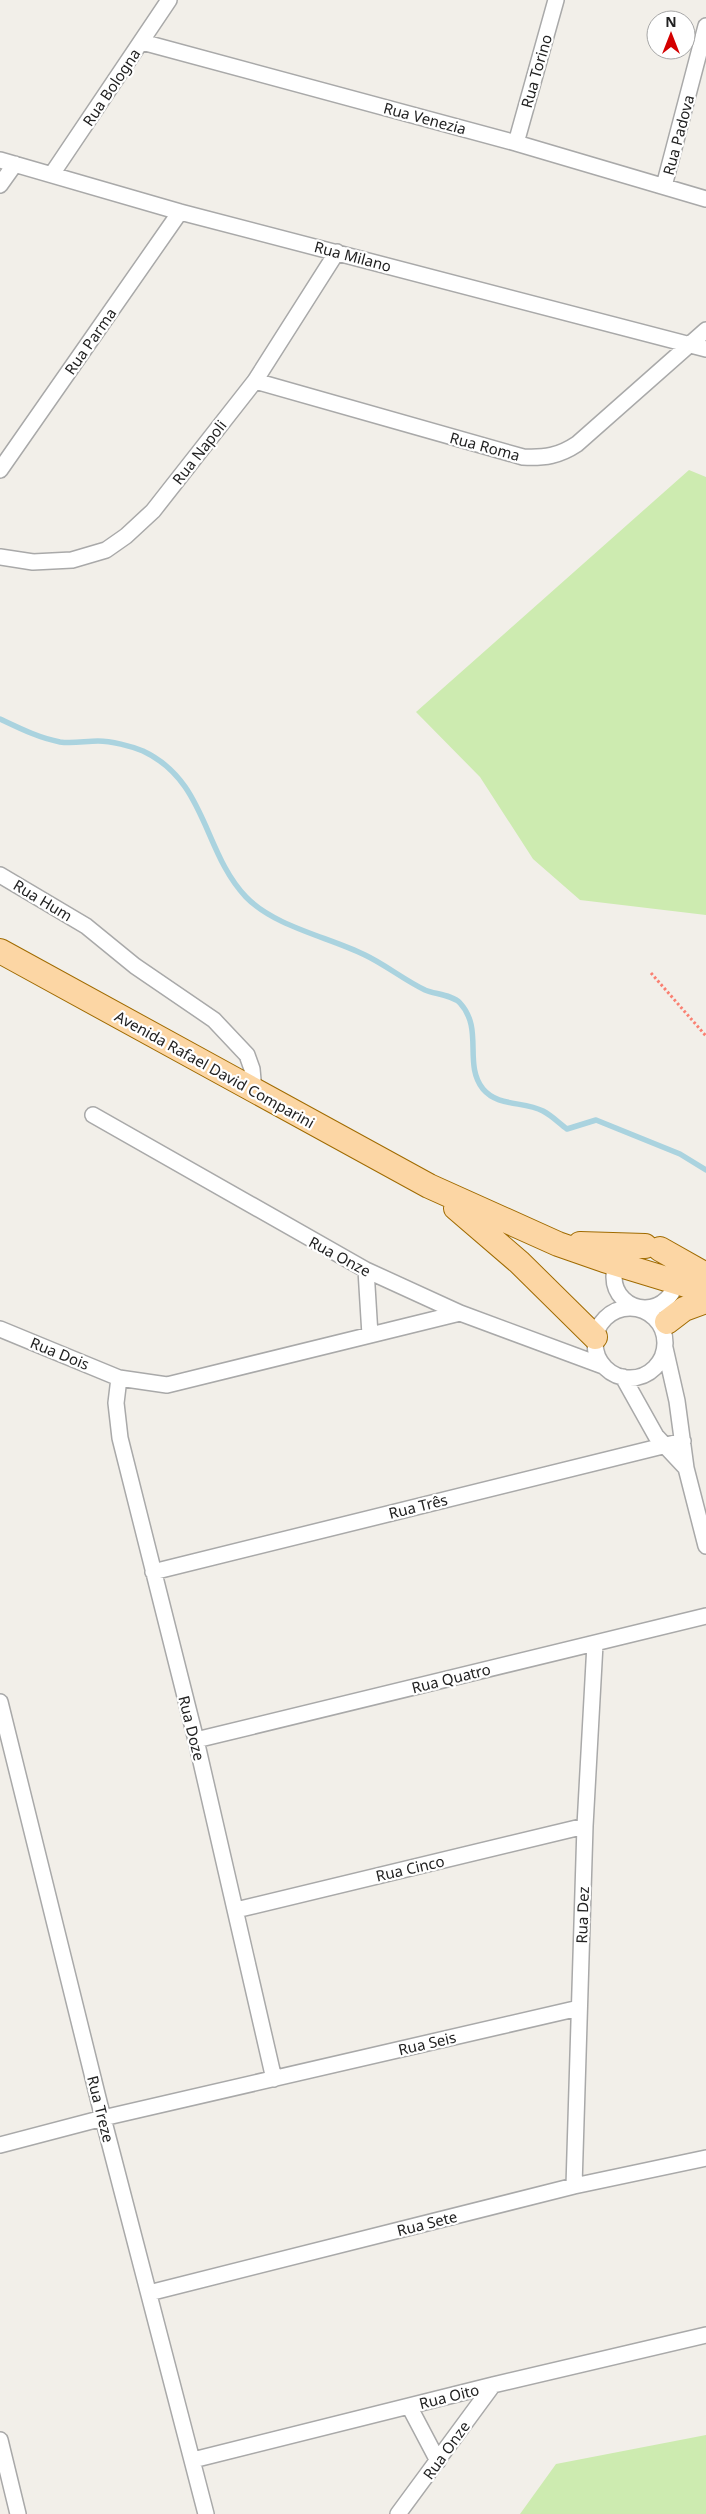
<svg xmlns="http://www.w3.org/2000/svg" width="706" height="2514" font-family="'Noto Sans',sans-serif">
	<rect width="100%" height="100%" fill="#f2efe9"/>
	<path fill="#cdebb0" d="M 689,470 L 706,477 L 706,915 L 580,900 L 533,859 L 480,777 L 416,712 Z
		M 706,2435 L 706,2514 L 520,2514 L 556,2464 Z"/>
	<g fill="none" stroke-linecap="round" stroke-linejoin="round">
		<path stroke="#aad3df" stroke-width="5.5" d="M 0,719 C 19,728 39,738 60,742 C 72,744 86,741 98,741 C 111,741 131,746 143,751 C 207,781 203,852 246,897 C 275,927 329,937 365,955 C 386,965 404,980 425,990 C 434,994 453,995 460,1003 C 484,1029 463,1064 483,1089 C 498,1107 524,1101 543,1111 C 551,1115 559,1123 567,1129 L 596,1120 L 680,1154 L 706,1170"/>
		<defs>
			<path id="minor" d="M 142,42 L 516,143 L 706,199
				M 516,143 L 556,0
				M 0,160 L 180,212 L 706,349
				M 52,174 L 169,0
				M 0,185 L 15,164
				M 664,186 L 706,26
				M 255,381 L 523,457 C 545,458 559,456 577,444 L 706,330
				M 0,470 L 180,212
				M 0,557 L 33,562 L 72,560 L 106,550 L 126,536 L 153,511 L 255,381 L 337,252
				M 0,875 L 86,926 L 135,966 L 214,1020 L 247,1055 L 252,1069 L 254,1091
				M 93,1115 L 366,1270 L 460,1313 L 603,1366
				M614 1277a31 31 0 1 1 62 0a31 31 0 1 1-62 0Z
				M 366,1270 L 370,1335
				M595 1343a35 35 0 1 1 70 0a35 35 0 1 1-70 0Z
				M 0,1329 L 119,1378 L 167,1385 L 460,1313
				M 665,1348 L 677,1401 L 686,1468 L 706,1546
				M 623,1377 L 656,1436 L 686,1468
				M 119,1378 L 116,1403 L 120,1438 L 196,1740 L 274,2079
				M 153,1572 L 683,1441
				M 0,1702 L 103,2118 L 206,2514
				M 196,1740 L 706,1616
				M 236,1910 L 585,1826
				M 0,2145 L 103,2118 L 579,2008
				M 574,2186 L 585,1826 L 595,1644
				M 149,2293 L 574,2186 L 706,2158
				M 409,2406 L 438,2461
				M 0,2440 L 18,2514
				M 193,2460 L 493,2385 L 706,2335
				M 398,2514 L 493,2385"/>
			<path id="primary" d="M 0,951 L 429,1186 L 558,1244 L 604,1260 L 706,1291
				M 456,1208 L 519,1262 L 595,1337
				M 580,1244 L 645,1246
				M 660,1249 L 706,1275
				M 667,1322 L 684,1309 L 706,1301"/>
		</defs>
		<use href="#minor" stroke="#a9a9a9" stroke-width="18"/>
		<use href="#primary" stroke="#a06b00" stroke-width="26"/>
		<path stroke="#fa8072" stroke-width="3" stroke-dasharray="2.5 2.5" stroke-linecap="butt" d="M 651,973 L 706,1036"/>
		<use href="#minor" stroke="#fff" stroke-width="15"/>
		<use href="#primary" stroke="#fcd6a4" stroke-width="24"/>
	</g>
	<g text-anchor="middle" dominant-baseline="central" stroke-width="4.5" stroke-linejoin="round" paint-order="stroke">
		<g font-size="15" fill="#222" stroke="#fff">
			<text transform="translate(536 71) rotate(-74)">Rua Torino</text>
			<text transform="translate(111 87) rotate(-56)">Rua Bologna</text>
			<text transform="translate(425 118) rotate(15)">Rua Venezia</text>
			<text transform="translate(678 135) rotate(-75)">Rua Padova</text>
			<text transform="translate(353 256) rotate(15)">Rua Milano</text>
			<text transform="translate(90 341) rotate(-55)">Rua Parma</text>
			<text transform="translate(485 446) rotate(15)">Rua Roma</text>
			<text transform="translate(199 452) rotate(-52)">Rua Napoli</text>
			<text transform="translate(43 900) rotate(31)">Rua Hum</text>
			<text transform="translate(215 1069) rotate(29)">Avenida Rafael David Comparini</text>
			<text transform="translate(340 1256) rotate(28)">Rua Onze</text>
			<text transform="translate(60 1353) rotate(22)">Rua Dois</text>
			<text transform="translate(418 1506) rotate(-14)">Rua Três</text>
			<text transform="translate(451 1678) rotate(-14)">Rua Quatro</text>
			<text transform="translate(192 1728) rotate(76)">Rua Doze</text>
			<text transform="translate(410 1868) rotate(-13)">Rua Cinco</text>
			<text transform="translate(582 1915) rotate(-88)">Rua Dez</text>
			<text transform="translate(427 2043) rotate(-13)">Rua Seis</text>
			<text transform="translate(101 2109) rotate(76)">Rua Treze</text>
			<text transform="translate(427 2223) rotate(-14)">Rua Sete</text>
			<text transform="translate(449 2396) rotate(-14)">Rua Oito</text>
			<text transform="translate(446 2450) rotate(-54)">Rua Onze</text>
		</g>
	</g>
	<g transform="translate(671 35)"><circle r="24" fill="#ffffff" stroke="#a7a7a7"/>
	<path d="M0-4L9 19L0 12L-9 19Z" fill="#d40000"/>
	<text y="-8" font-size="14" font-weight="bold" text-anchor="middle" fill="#222222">N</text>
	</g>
</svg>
